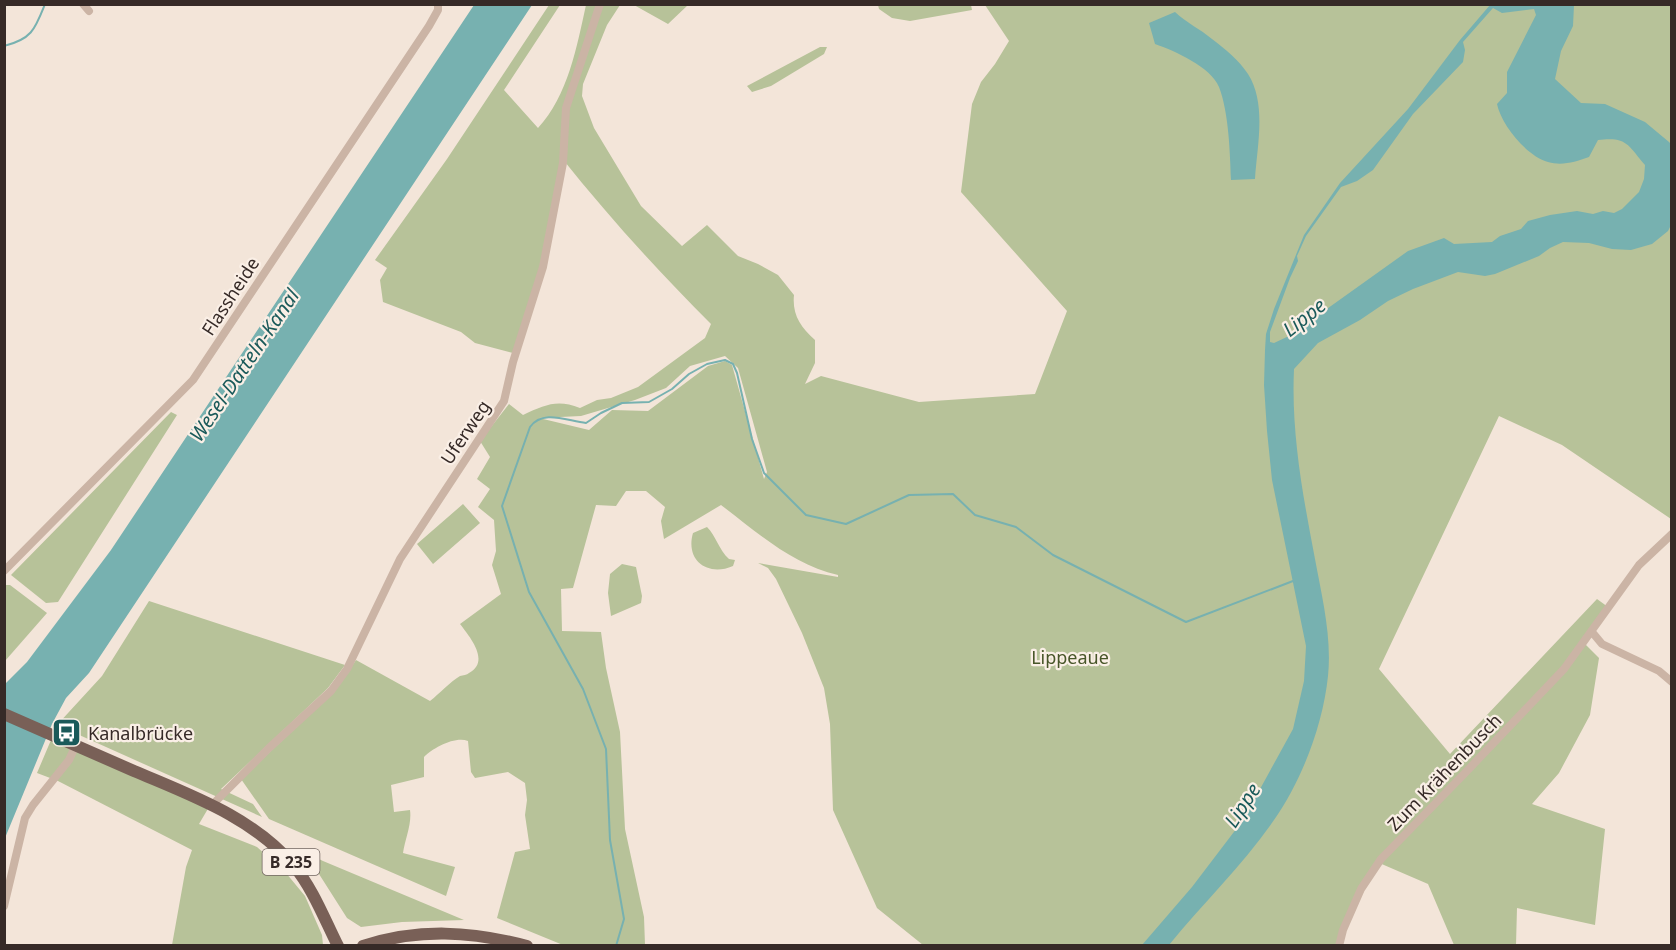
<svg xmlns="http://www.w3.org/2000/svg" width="1676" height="950" font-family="'Noto Sans',sans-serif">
	<rect width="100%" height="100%" fill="#f3e5d9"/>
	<path fill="#b7c299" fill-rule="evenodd" d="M 549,5 L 560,5 L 504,90 L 538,128 C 568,96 577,46 586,5 L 620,5 L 607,25 L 583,84 L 582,96 L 594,128 L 641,206 L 682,246 L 707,225 L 738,256 L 758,264 L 778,275 L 794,295 C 792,314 800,327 815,340 L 815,363 L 805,384 L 821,376 L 919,402 L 1035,394 L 1067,311 L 961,192 L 972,104 L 981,82 L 995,64 L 1009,41 L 985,5 L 1671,5 L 1671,519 L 1562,445 L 1499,416 L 1379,669 L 1450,754 L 1597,599 L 1608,607 L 1583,642 L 1599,658 L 1590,715 L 1559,773 L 1532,804 L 1605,829 L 1595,925 L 1517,908 L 1516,945 L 1454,945 L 1428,884 L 1377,862 L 1338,945 L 923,945 L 877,908 L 833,810 L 830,724 L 824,688 L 802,633 L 776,579 L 768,568 L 758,563 L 838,577 L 838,575 C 793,565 758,533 721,505 L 664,539 L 661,521 L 665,507 L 646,491 L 626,491 L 616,506 L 596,505 L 573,588 L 561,589 L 562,631 L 601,632 L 606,668 L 620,732 L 625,829 L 644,917 L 645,945 L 563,945 L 497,918 L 515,852 L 530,849 L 525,815 L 527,800 L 525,783 L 508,772 L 475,778 L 471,772 L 468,741 C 455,736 433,748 424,757 L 424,777 L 391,785 L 394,812 L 410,810 C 412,824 405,839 403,853 L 455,867 L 446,896 L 269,819 L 241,779 L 334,692 L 356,660 L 430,701 C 440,693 450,682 460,676 C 463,675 467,675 469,673 C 491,661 469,636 460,624 L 501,594 L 492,565 L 496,551 L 494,520 L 478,507 L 490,489 L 477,479 L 490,457 L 480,441 L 509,404 L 523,415 C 545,405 557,399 580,408 L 597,400 L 611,398 L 638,387 L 705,338 L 711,324 C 658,271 608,216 561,157 L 537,284 L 513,353 L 475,343 L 461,332 L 383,302 L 380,280 L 387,268 L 375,260 L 447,159 ZM 725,356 L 738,368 L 767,472 L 764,479 L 732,365 L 725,361 L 708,366 L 648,411 L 612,410 L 589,430 L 539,418 L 581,416 L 635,400 L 666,388 L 690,366 Z
		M 634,5 L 687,4 L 688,5 L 668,24 Z
		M 878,5 L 971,5 L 972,10 L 910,21 L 892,18 L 879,9 Z
		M 820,47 L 827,47 L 824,54 L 771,86 L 752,92 L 747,86 Z
		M 171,412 L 177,415 L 58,602 L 46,603 L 11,575 Z
		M 463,504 L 480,523 L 433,564 L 417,544 Z
		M 707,527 C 716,536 719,550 729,559 L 735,560 L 733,566 C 708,577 685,561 693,533 Z
		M 622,564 L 636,567 L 642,596 L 641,603 L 611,616 L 608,593 L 610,574 Z
		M 5,585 L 10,585 L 47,613 L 5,661 Z
		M 149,601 L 345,665 L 328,688 L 221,789 L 253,804 L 262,817 L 57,725 L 102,676 Z
		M 51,740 L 209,807 L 199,824 L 257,847 L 286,873 L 305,896 L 322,935 L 323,945 L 172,945 L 186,867 L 192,850 L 58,781 L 37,773 Z
		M 305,852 L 323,861 L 464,920 L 402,922 L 361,927 L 347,918 Z"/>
	<path fill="#77b1b0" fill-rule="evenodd" d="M 474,5 L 532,5 L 89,673 L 66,698 L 52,724 L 5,838 L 5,684 L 27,662 L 111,550 Z
		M 1490,5 L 1574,5 L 1573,26 L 1561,51 L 1555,79 L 1581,103 L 1605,104 L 1645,122 L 1669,142 L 1672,145 L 1671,225 L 1668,231 L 1652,244 L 1631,250 L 1612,249 L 1589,243 L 1563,242 L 1550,248 L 1539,256 L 1495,274 L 1485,276 L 1458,272 L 1413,289 L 1388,301 L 1360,320 L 1318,343 L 1294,369 C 1291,433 1303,496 1315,559 C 1322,597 1332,637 1328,676 C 1323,725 1302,780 1274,820 C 1243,865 1203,903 1169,945 L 1142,945 L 1192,887 L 1243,820 L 1293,729 L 1304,681 L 1306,646 L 1272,480 L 1267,431 L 1264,385 L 1265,350 L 1266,334 L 1274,309 L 1304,235 L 1340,183 L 1408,109 L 1460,40 ZM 1493,8 L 1502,13 L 1534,9 L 1536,15 L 1507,72 L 1507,93 L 1497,104 C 1501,124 1526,156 1548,162 C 1562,166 1575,162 1589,157 L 1598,140 C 1627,137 1627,144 1645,165 L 1644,179 L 1639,192 L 1622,209 L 1614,213 L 1603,211 L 1593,214 L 1577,211 L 1550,215 L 1528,221 L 1521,229 L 1500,236 L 1492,242 L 1454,244 L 1444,238 L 1408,251 L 1289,336 L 1274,343 L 1270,342 L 1270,332 L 1290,278 L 1298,261 L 1297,256 L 1306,236 L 1341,187 L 1357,181 L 1373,170 L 1413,114 L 1463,62 L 1465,50 L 1463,42 Z
		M 1175,12 C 1187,23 1200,29 1212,39 C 1225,49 1239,60 1248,74 C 1267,104 1257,146 1255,179 L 1231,180 C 1230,153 1229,113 1219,87 C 1211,67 1175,51 1155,44 L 1149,23 Z"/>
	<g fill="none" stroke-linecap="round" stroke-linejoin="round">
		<path stroke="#77b1b0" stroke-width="2" d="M 4,46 C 32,39 35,29 45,4
			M 616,946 L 624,919 L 610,840 L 606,749 L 583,689 L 529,592 L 502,506 L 530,427 C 543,409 567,421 586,423 L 601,413 L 622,403 L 649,402 L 672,389 L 689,374 L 707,364 L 725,360 L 733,364 L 737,373 L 752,439 L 764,473 L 806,515 L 846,524 L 909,495 L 953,494 L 975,515 L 1016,527 L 1053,555 L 1186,622 L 1293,581"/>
		<path stroke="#cbb4a5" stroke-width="8" d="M 83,4 L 89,11
			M 4,571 L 193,380 L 429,26 L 438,10 L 438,4
			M 1592,632 L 1602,644 L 1659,671 L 1672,682
			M 211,806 L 269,748 L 331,691 L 347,669 L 400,559 L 504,401 L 513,362 L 543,267 L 563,163 L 566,108 L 600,4
			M 4,906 L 25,818 L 33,805 L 69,760 L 76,745
			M 1339,946 L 1343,930 L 1361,889 L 1381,859 L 1465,773 L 1564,669 L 1639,565 L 1672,534"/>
		<path stroke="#796057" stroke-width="12" d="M 4,714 C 48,733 91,752 134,771 C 190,795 253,817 294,866 C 313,889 324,918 338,946
			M 363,946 C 419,928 471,931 527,946"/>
	</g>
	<defs>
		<symbol id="bus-square" viewBox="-11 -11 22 22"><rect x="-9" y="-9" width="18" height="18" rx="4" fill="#1a5a5a" stroke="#faefe6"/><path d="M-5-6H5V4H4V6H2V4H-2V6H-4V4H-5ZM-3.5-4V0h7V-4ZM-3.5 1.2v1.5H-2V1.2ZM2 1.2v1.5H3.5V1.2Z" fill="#fff"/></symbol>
	</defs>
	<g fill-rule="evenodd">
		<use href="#bus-square" x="50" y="716" width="33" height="33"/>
	</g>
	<g text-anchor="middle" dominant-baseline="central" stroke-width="4.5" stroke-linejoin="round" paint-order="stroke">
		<rect fill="#faefe6" stroke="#716560" stroke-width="1.5" x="262.5" y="849" width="57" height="26" rx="4.5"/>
		<g font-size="16" font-weight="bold" fill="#362a27">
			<text x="291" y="862">B 235</text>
		</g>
		<g font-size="18" fill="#362a27" stroke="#faefe6">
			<text transform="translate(230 296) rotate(-57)">Flassheide</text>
			<text transform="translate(465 432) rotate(-56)">Uferweg</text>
			<text transform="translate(1444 772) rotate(-46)">Zum Krähenbusch</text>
		</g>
		<g font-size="18" fill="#485629" stroke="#faefe6">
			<text x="1070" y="657">Lippeaue</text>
		</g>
		<g font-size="18" fill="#362a27" stroke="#faefe6" text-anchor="start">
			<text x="88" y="733">Kanalbrücke</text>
		</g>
		<g font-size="20" font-style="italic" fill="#1a5a5a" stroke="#faefe6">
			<text transform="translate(1304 317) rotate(-38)">Lippe</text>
			<text transform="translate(244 365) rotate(-56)">Wesel-Datteln-Kanal</text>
			<text transform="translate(1242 805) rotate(-57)">Lippe</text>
		</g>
	</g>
	<rect width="1676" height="950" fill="none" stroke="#362a27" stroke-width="12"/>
</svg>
